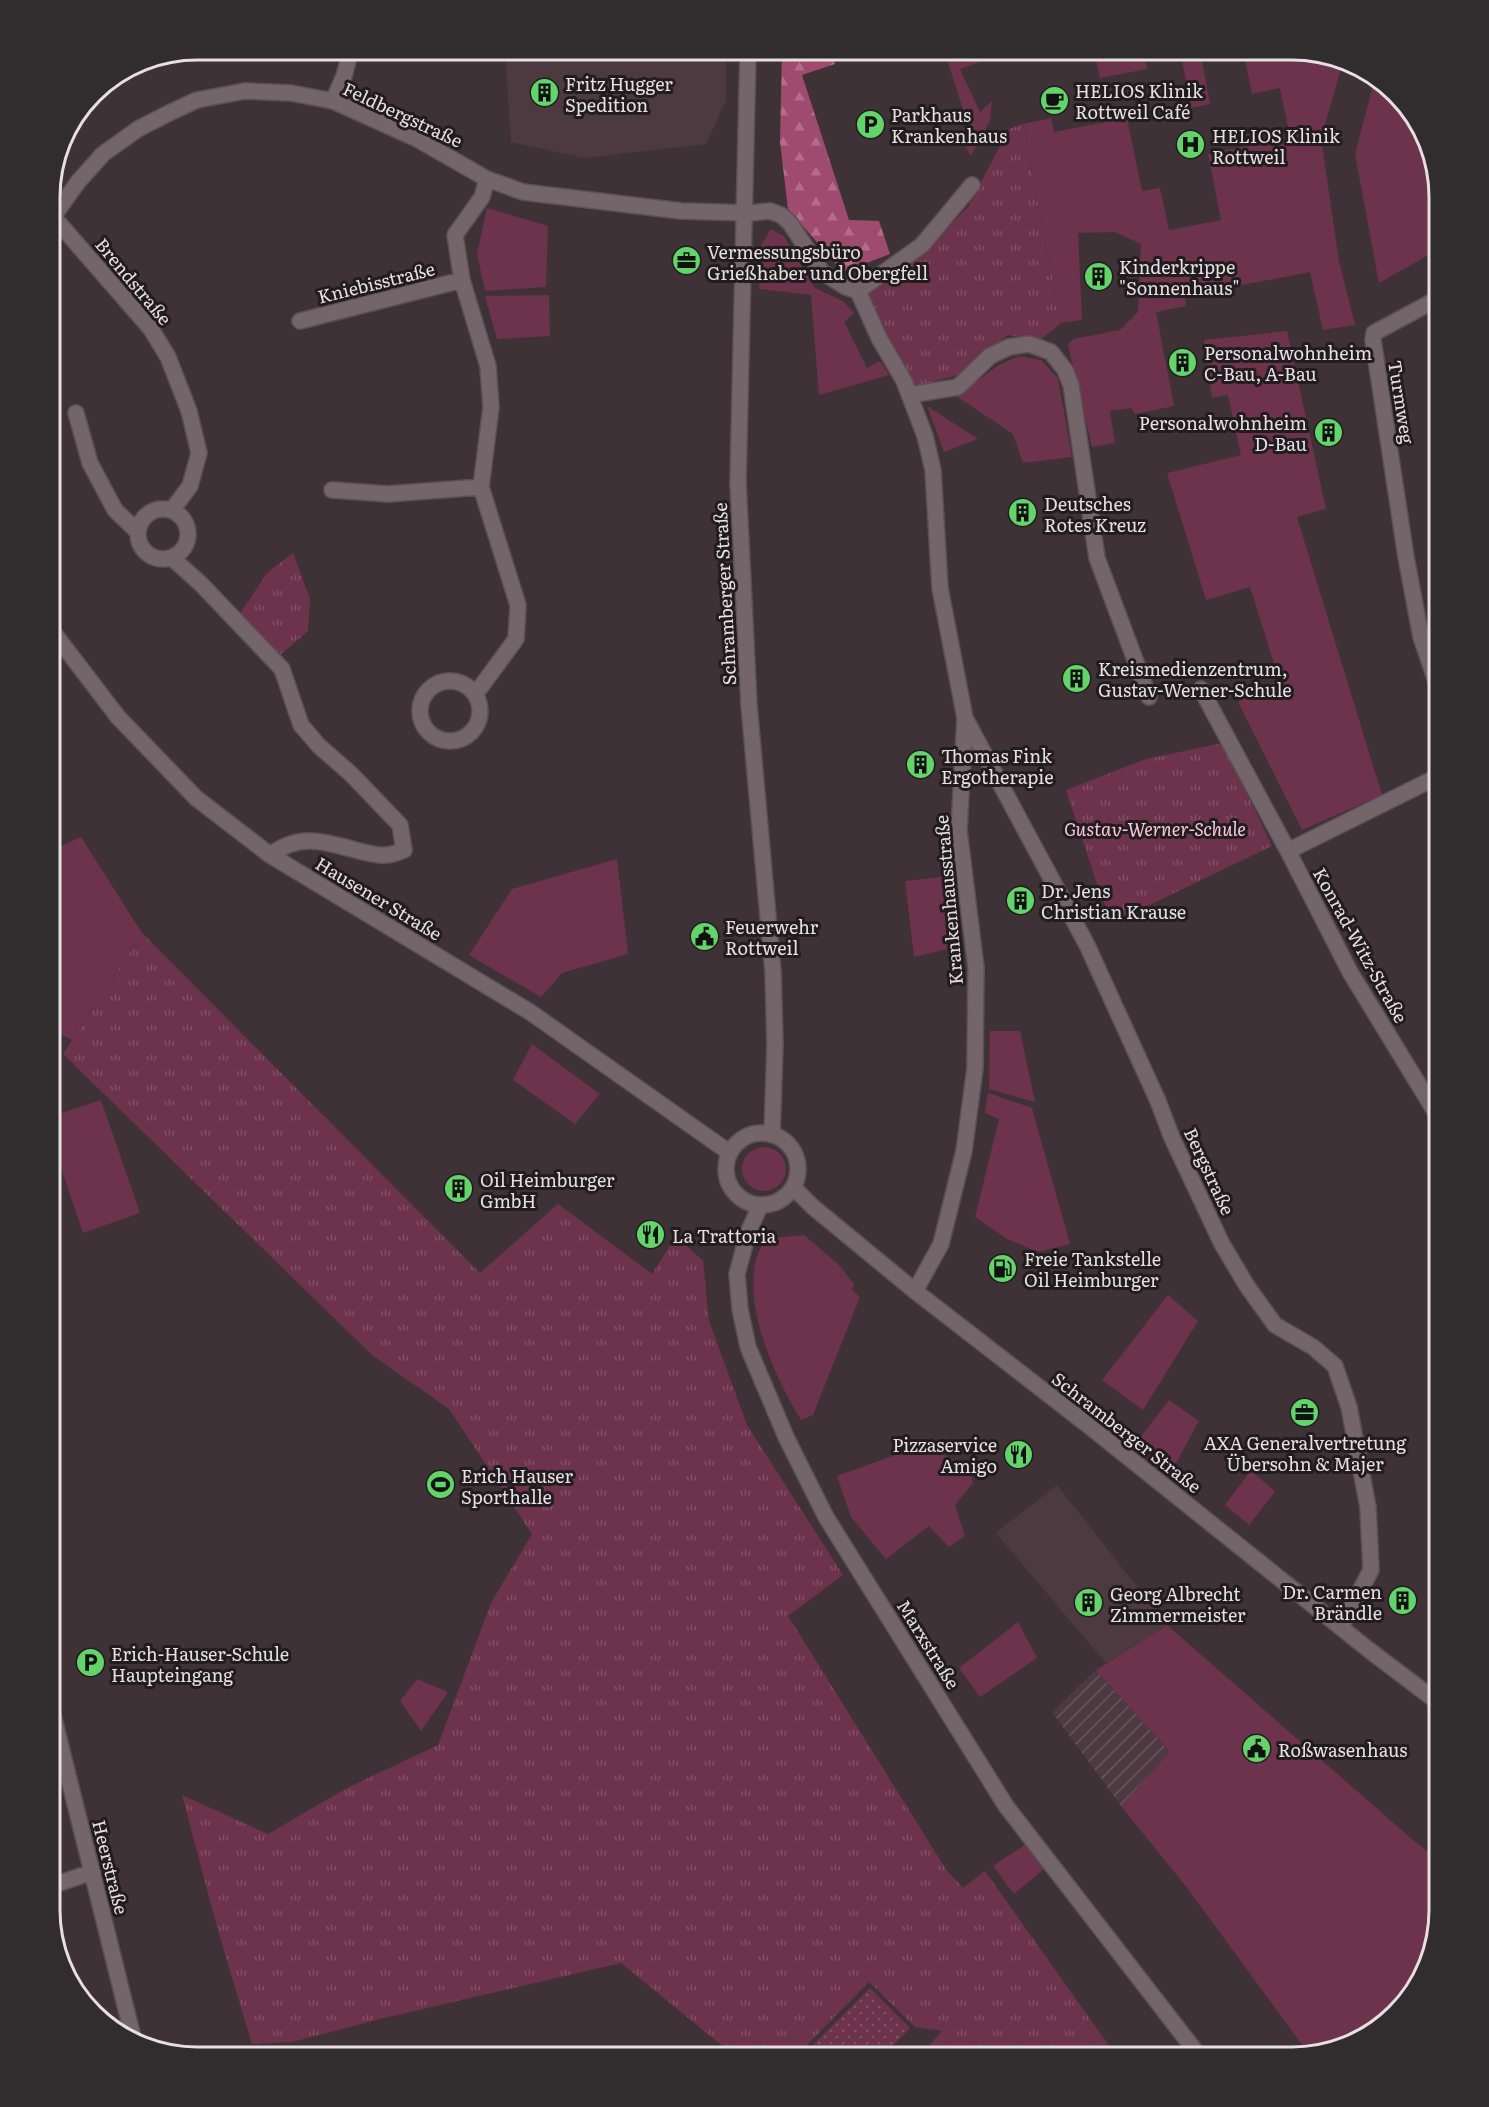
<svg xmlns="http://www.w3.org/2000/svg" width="1489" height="2107" font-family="Literata,serif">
	<defs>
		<pattern id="industrial-furrows" width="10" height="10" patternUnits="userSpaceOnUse" patternTransform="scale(1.5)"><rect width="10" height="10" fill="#4d3a41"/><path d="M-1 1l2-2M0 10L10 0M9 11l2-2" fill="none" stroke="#67565c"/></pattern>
		<pattern id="forest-firs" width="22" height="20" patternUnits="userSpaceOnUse" patternTransform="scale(1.5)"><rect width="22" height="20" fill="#9f4b6f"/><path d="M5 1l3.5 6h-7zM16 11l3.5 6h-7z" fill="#b16d8a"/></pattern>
		<pattern id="park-tufts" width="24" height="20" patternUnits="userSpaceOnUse" patternTransform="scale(1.5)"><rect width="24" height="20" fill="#6d324c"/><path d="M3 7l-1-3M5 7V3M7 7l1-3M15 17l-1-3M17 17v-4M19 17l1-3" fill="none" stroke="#824f66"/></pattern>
		<pattern id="garden-dots" width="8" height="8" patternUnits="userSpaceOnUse" patternTransform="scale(1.5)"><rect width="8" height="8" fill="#6d324c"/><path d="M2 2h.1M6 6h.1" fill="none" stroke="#824f66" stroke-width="1.8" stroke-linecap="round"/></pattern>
	</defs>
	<rect width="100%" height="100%" fill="#3f3237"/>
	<path fill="#4d3a41" d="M 505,50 L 726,50 L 726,100 L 706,144 L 584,158 L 511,142 Z
		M 1057,1485 L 1167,1625 L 1106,1663 L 996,1533 Z"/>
	<path fill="url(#industrial-furrows)" d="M 1096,1670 L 1170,1752 L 1121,1806 L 1052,1712 Z"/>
	<path fill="#6d324c" d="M 944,50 L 982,50 L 988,52 L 983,61 L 960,69 L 980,112 L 992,101 L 990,120 L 971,156 L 957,133 L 968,125 Z
		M 1094,50 L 1143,50 L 1147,69 L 1100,78 Z
		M 1180,50 L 1200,50 L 1210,104 L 1191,108 Z
		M 1243,50 L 1301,50 L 1343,62 L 1321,138 L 1339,261 L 1355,325 L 1323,330 L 1310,272 L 1185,296 L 1186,306 L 1156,312 L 1174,406 L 1135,414 L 1131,408 L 1110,411 L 1115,443 L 1092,447 L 1068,345 L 1073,339 L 1120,330 L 1138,312 L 1141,244 L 1115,232 L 1078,233 L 1082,320 L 1061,323 L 1023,124 L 1051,118 L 1054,132 L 1127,118 L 1142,191 L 1160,188 L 1169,230 L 1221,220 L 1208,154 L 1290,137 L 1280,88 L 1252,94 Z
		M 1375,78 L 1420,123 L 1439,197 L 1439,249 L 1379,283 L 1355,154 Z
		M 487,208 L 548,226 L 546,287 L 485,291 L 477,254 Z
		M 771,229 L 784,236 L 815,288 L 843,301 L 854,313 L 844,322 L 867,368 L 880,361 L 889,375 L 819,395 L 811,295 L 759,289 L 761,245 Z
		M 549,295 L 550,336 L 497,339 L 485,296 Z
		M 1287,331 L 1326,509 L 1297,517 L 1382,795 L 1302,830 L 1238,702 L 1279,679 L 1250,587 L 1206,600 L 1167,473 L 1241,455 L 1228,395 L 1212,398 L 1204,340 Z
		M 1019,356 L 1041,360 L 1058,378 L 1072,457 L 1023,463 L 1013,434 L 956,396 L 999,365 Z
		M 927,406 L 978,439 L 944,452 Z
		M 81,837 L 142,933 L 72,1040 L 50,1029 L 50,851 Z
		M 617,859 L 628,954 L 562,973 L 541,997 L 469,955 L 512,889 Z
		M 949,876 L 960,946 L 914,957 L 905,881 Z
		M 990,1031 L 1020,1031 L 1035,1102 L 989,1089 Z
		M 532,1044 L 600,1094 L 575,1124 L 513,1080 Z
		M 988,1093 L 1032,1108 L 1070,1244 L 1038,1252 L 1007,1239 L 975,1217 L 999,1119 L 985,1113 Z
		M 101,1100 L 140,1213 L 83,1233 L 50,1135 L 50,1117 Z
		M742 1169a22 22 0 1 1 44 0a22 22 0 1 1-44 0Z
		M 804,1235 L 838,1264 L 854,1284 L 852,1290 L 860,1297 L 813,1415 L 801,1420 C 775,1378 742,1306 757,1256 C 759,1250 763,1245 766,1239 Z
		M 1168,1295 L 1198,1321 L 1143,1410 L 1102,1380 Z
		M 1169,1400 L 1199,1421 L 1175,1465 L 1139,1439 Z
		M 923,1445 L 969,1467 L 973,1483 L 955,1505 L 965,1536 L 949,1547 L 929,1526 L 886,1559 L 851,1517 L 837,1476 Z
		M 1251,1470 L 1275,1492 L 1249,1525 L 1225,1505 Z
		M 1018,1622 L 1037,1658 L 980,1697 L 959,1668 Z
		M 1167,1625 L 1413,1840 L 1439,1860 L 1439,1910 L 1420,1984 L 1366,2038 L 1308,2053 L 1188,1889 L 1121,1806 L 1170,1752 L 1096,1670 Z
		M 417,1679 L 448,1692 L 421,1731 L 400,1701 Z
		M 1026,1844 L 1044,1869 L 1014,1894 L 993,1866 Z"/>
	<path fill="url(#forest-firs)" d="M 782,50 L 832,50 L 835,64 L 802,75 L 849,220 L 879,221 L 890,254 L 843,272 L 788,209 L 780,142 Z"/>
	<path fill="url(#park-tufts)" d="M 1023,124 L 1061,323 L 1040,340 L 1007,335 L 969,372 L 913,387 L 863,291 L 929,246 L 968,207 L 1009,129 Z
		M 293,553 L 310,599 L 308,631 L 280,655 L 236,620 L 267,573 Z
		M 1223,743 L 1272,846 L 1114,922 L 1102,899 L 1066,790 L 1146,759 Z
		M 142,933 L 480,1273 L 558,1204 L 652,1274 L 676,1236 L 703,1261 L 709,1321 L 747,1425 L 843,1575 L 788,1616 L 947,1871 L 963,1888 L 985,1871 L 1117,2057 L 919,2057 L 942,2031 L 915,2027 L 869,1982 L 799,2053 L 783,2057 L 736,2057 L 621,1963 L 380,2019 L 292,2042 L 252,2044 L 217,1927 L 182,1795 L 268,1834 L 347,1788 L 438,1745 L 491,1603 L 532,1534 L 449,1409 L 372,1355 L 63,1054 Z"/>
	<path fill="url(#garden-dots)" d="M 870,1988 L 910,2028 L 882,2057 L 810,2057 L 805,2053 Z"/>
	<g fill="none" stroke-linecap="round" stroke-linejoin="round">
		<defs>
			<path id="street" d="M 333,101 L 344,76 L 351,50
				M 50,213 L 151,329 L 168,357 L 189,411 L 199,453 L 190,486 L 172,510
				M 50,221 L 78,182 L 103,154 L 138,129 L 169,113 L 197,100 L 245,91 L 291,93 L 333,101 L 417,139 L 487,179 L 523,192 L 681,211 L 750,213 L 770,211 L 781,215 L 790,223 L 822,272 L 846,287 L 858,291 L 879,338 L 904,381 L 925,436 L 933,470 L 940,588 L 965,718 L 959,830 L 976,968 L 975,1068 L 964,1151 L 941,1244 L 915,1291
				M 858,291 L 922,245 L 972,185
				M 300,321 L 462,280
				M 909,395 L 958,387 L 990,356 L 1009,347 L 1029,344 L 1051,352 L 1065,370 L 1071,385 L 1097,558 L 1149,697
				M 76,413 L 90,463 L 115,510 L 138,532
				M 332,490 L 388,494 L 481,487
				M138 534a25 25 0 1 1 50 0a25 25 0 1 1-50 0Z
				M 172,558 L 201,584 L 282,669 L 301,725 L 319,746 L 351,774 L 400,825 L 404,850 C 399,852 392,855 386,855 C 377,856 368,853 359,851 C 326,842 300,832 270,855
				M420 711a30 30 0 1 1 60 0a30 30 0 1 1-60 0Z
				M 1201,689 L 1288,851
				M 1439,690 L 1421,637 L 1406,557 L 1373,340 L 1374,333 L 1439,298
				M 474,691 L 480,688 L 516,639 L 518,605 L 481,487 L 491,407 L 488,366 L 462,280 L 455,235 L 482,197 L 487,179
				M 965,718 L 1087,945 L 1158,1101 L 1172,1138 L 1222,1244 L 1247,1286 L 1275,1325 L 1313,1347 L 1335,1366 L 1349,1407 L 1368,1507 L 1371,1570 L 1341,1627
				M 1439,1118 L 1350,972 L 1288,851 L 1439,776
				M 50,1703 L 134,2041
				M 50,1884 L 54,1885 L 92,1872"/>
			<path id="secondary" d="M 748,50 L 738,482 L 749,705 L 773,972 L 775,1044 L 772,1135
				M 50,628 L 118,717 L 196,798 L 270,855 L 530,1012 L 730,1153
				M726 1169a36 36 0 1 1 72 0a36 36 0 1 1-72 0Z
				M 794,1188 L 813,1207 L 915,1291 L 1089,1426 L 1369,1650 L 1439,1703
				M 760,1206 L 748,1233 L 737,1274 L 740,1309 L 748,1347 L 786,1437 L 826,1517 L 1006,1806 L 1200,2057"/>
		</defs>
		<use href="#street" stroke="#5b5155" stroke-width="18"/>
		<use href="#secondary" stroke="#5b5155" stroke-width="18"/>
		<use href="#street" stroke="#736569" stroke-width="15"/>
		<use href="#secondary" stroke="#736569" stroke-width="15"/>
	</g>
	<defs>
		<symbol id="building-disc" viewBox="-11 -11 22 22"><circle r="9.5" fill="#62d469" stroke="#211c1e"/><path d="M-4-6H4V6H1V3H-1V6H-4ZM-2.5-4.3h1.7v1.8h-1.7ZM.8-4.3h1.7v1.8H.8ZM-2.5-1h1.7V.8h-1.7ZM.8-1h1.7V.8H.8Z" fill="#111"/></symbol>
		<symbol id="cafe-disc" viewBox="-11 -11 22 22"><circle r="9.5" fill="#62d469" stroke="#211c1e"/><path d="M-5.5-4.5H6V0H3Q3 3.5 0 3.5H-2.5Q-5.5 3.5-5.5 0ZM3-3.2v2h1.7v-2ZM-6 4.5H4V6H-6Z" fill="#111"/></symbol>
		<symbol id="parking-disc" viewBox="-11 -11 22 22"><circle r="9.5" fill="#62d469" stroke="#211c1e"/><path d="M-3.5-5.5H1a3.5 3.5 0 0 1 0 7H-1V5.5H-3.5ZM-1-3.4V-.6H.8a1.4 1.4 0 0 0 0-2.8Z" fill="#111"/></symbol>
		<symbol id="hospital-disc" viewBox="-11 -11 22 22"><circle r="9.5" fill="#62d469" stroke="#211c1e"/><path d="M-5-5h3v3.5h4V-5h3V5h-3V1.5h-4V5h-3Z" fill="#111"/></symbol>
		<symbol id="office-disc" viewBox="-11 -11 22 22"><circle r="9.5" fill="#62d469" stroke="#211c1e"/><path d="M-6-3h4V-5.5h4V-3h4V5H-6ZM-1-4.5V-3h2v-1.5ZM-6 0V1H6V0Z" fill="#111"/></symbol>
		<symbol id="civic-disc" viewBox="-11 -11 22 22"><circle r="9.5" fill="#62d469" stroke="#211c1e"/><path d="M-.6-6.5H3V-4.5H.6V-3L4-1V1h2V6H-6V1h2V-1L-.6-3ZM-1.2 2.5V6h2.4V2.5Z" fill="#111"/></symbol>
		<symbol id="restaurant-disc" viewBox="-11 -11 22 22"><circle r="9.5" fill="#62d469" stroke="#211c1e"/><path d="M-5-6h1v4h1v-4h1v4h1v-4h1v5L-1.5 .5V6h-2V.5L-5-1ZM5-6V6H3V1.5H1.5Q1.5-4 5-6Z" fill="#111"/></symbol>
		<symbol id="fuel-disc" viewBox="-11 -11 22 22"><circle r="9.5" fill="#62d469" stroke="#211c1e"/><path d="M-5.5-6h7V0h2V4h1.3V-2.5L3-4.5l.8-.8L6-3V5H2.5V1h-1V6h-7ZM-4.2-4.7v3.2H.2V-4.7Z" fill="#111"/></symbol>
		<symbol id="stadium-disc" viewBox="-11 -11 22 22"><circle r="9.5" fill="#62d469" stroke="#211c1e"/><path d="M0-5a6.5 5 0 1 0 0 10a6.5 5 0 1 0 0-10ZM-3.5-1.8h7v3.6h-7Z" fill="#111"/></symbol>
	</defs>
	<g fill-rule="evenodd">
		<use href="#building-disc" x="528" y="76" width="33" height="33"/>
		<use href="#cafe-disc" x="1038" y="84" width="33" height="33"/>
		<use href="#parking-disc" x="854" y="108" width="33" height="33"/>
		<use href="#hospital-disc" x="1174" y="128" width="33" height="33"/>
		<use href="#office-disc" x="670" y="244" width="33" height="33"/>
		<use href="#building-disc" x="1082" y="260" width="33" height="33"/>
		<use href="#building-disc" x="1166" y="346" width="33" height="33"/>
		<use href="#building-disc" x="1312" y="416" width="33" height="33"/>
		<use href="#building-disc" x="1006" y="496" width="33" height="33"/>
		<use href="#building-disc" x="1060" y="662" width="33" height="33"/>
		<use href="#building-disc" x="904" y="748" width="33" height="33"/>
		<use href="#building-disc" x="1004" y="884" width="33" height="33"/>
		<use href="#civic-disc" x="688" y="920" width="33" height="33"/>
		<use href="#building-disc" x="442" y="1172" width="33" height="33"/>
		<use href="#restaurant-disc" x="634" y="1218" width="33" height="33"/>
		<use href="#fuel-disc" x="986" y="1252" width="33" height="33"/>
		<use href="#office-disc" x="1288" y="1396" width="33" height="33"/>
		<use href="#restaurant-disc" x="1002" y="1438" width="33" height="33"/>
		<use href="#stadium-disc" x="424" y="1468" width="33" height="33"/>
		<use href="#building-disc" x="1386" y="1584" width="33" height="33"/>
		<use href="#building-disc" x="1072" y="1586" width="33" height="33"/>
		<use href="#parking-disc" x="74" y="1646" width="33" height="33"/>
		<use href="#civic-disc" x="1240" y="1732" width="33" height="33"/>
	</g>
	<g text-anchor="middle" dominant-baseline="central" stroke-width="6" stroke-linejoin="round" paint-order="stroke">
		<g font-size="18" fill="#e7dfe2" stroke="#211c1e" text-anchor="start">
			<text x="565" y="83">Fritz Hugger<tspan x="565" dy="21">Spedition</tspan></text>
			<text x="1075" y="90">HELIOS Klinik<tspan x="1075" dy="21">Rottweil Café</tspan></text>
			<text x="891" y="114">Parkhaus<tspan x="891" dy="21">Krankenhaus</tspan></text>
			<text x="1212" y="135">HELIOS Klinik<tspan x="1212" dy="21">Rottweil</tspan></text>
			<text x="707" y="251">Vermessungsbüro<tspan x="707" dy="21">Grießhaber und Obergfell</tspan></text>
			<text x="1119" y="266">Kinderkrippe<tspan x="1119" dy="21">"Sonnenhaus"</tspan></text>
			<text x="1204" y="352">Personalwohnheim<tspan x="1204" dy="21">C-Bau, A-Bau</tspan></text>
			<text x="1307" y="422" text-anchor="end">Personalwohnheim<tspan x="1307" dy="21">D-Bau</tspan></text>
			<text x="1044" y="503">Deutsches<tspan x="1044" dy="21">Rotes Kreuz</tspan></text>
			<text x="1098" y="668">Kreismedienzentrum,<tspan x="1098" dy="21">Gustav-Werner-Schule</tspan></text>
			<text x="941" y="755">Thomas Fink<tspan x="941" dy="21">Ergotherapie</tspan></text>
			<text x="1041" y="890">Dr. Jens<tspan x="1041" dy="21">Christian Krause</tspan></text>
			<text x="725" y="926">Feuerwehr<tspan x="725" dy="21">Rottweil</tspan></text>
			<text x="480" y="1179">Oil Heimburger<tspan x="480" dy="21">GmbH</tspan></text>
			<text x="672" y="1235">La Trattoria</text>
			<text x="1024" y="1258">Freie Tankstelle<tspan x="1024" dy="21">Oil Heimburger</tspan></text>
			<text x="1305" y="1442" text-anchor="middle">AXA Generalvertretung<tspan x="1305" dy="21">Übersohn &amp; Majer</tspan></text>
			<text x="997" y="1444" text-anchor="end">Pizzaservice<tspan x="997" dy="21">Amigo</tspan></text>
			<text x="461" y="1475">Erich Hauser<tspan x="461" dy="21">Sporthalle</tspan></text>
			<text x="1382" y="1591" text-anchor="end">Dr. Carmen<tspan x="1382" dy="21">Brändle</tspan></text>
			<text x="1110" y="1593">Georg Albrecht<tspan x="1110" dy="21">Zimmermeister</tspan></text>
			<text x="111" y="1653">Erich-Hauser-Schule<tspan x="111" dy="21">Haupteingang</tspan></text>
			<text x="1278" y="1749">Roßwasenhaus</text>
		</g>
		<g font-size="18" fill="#e7dfe2" stroke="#211c1e">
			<text transform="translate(403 114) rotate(25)">Feldbergstraße</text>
			<text transform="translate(134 281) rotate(50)">Brendstraße</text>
			<text transform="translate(376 282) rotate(-14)">Kniebisstraße</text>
			<text transform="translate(1402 402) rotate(81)">Turmweg</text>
			<text transform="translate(724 594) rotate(-93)">Schramberger Straße</text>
			<text transform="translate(379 898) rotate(31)">Hausener Straße</text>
			<text transform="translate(948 900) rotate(-95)">Krankenhausstraße</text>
			<text transform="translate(1361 945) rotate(61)">Konrad-Witz-Straße</text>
			<text transform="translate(1210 1171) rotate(65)">Bergstraße</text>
			<text transform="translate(1127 1432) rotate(38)">Schramberger Straße</text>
			<text transform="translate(929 1644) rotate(58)">Marxstraße</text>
			<text transform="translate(111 1867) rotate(76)">Heerstraße</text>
		</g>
		<g font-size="18" font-style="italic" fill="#f8c7d9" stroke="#211c1e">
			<text x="1155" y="828">Gustav-Werner-Schule</text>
		</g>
	</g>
	<path d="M0 0H1489V2107H0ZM197 60H1292A137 137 0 0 1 1429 197V1910A137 137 0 0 1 1292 2047H197A137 137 0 0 1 60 1910V197A137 137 0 0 1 197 60Z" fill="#312c2e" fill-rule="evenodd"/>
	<path fill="none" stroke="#e7dfe2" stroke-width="3" d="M197 60H1292A137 137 0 0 1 1429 197V1910A137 137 0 0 1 1292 2047H197A137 137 0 0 1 60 1910V197A137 137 0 0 1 197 60Z"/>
</svg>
